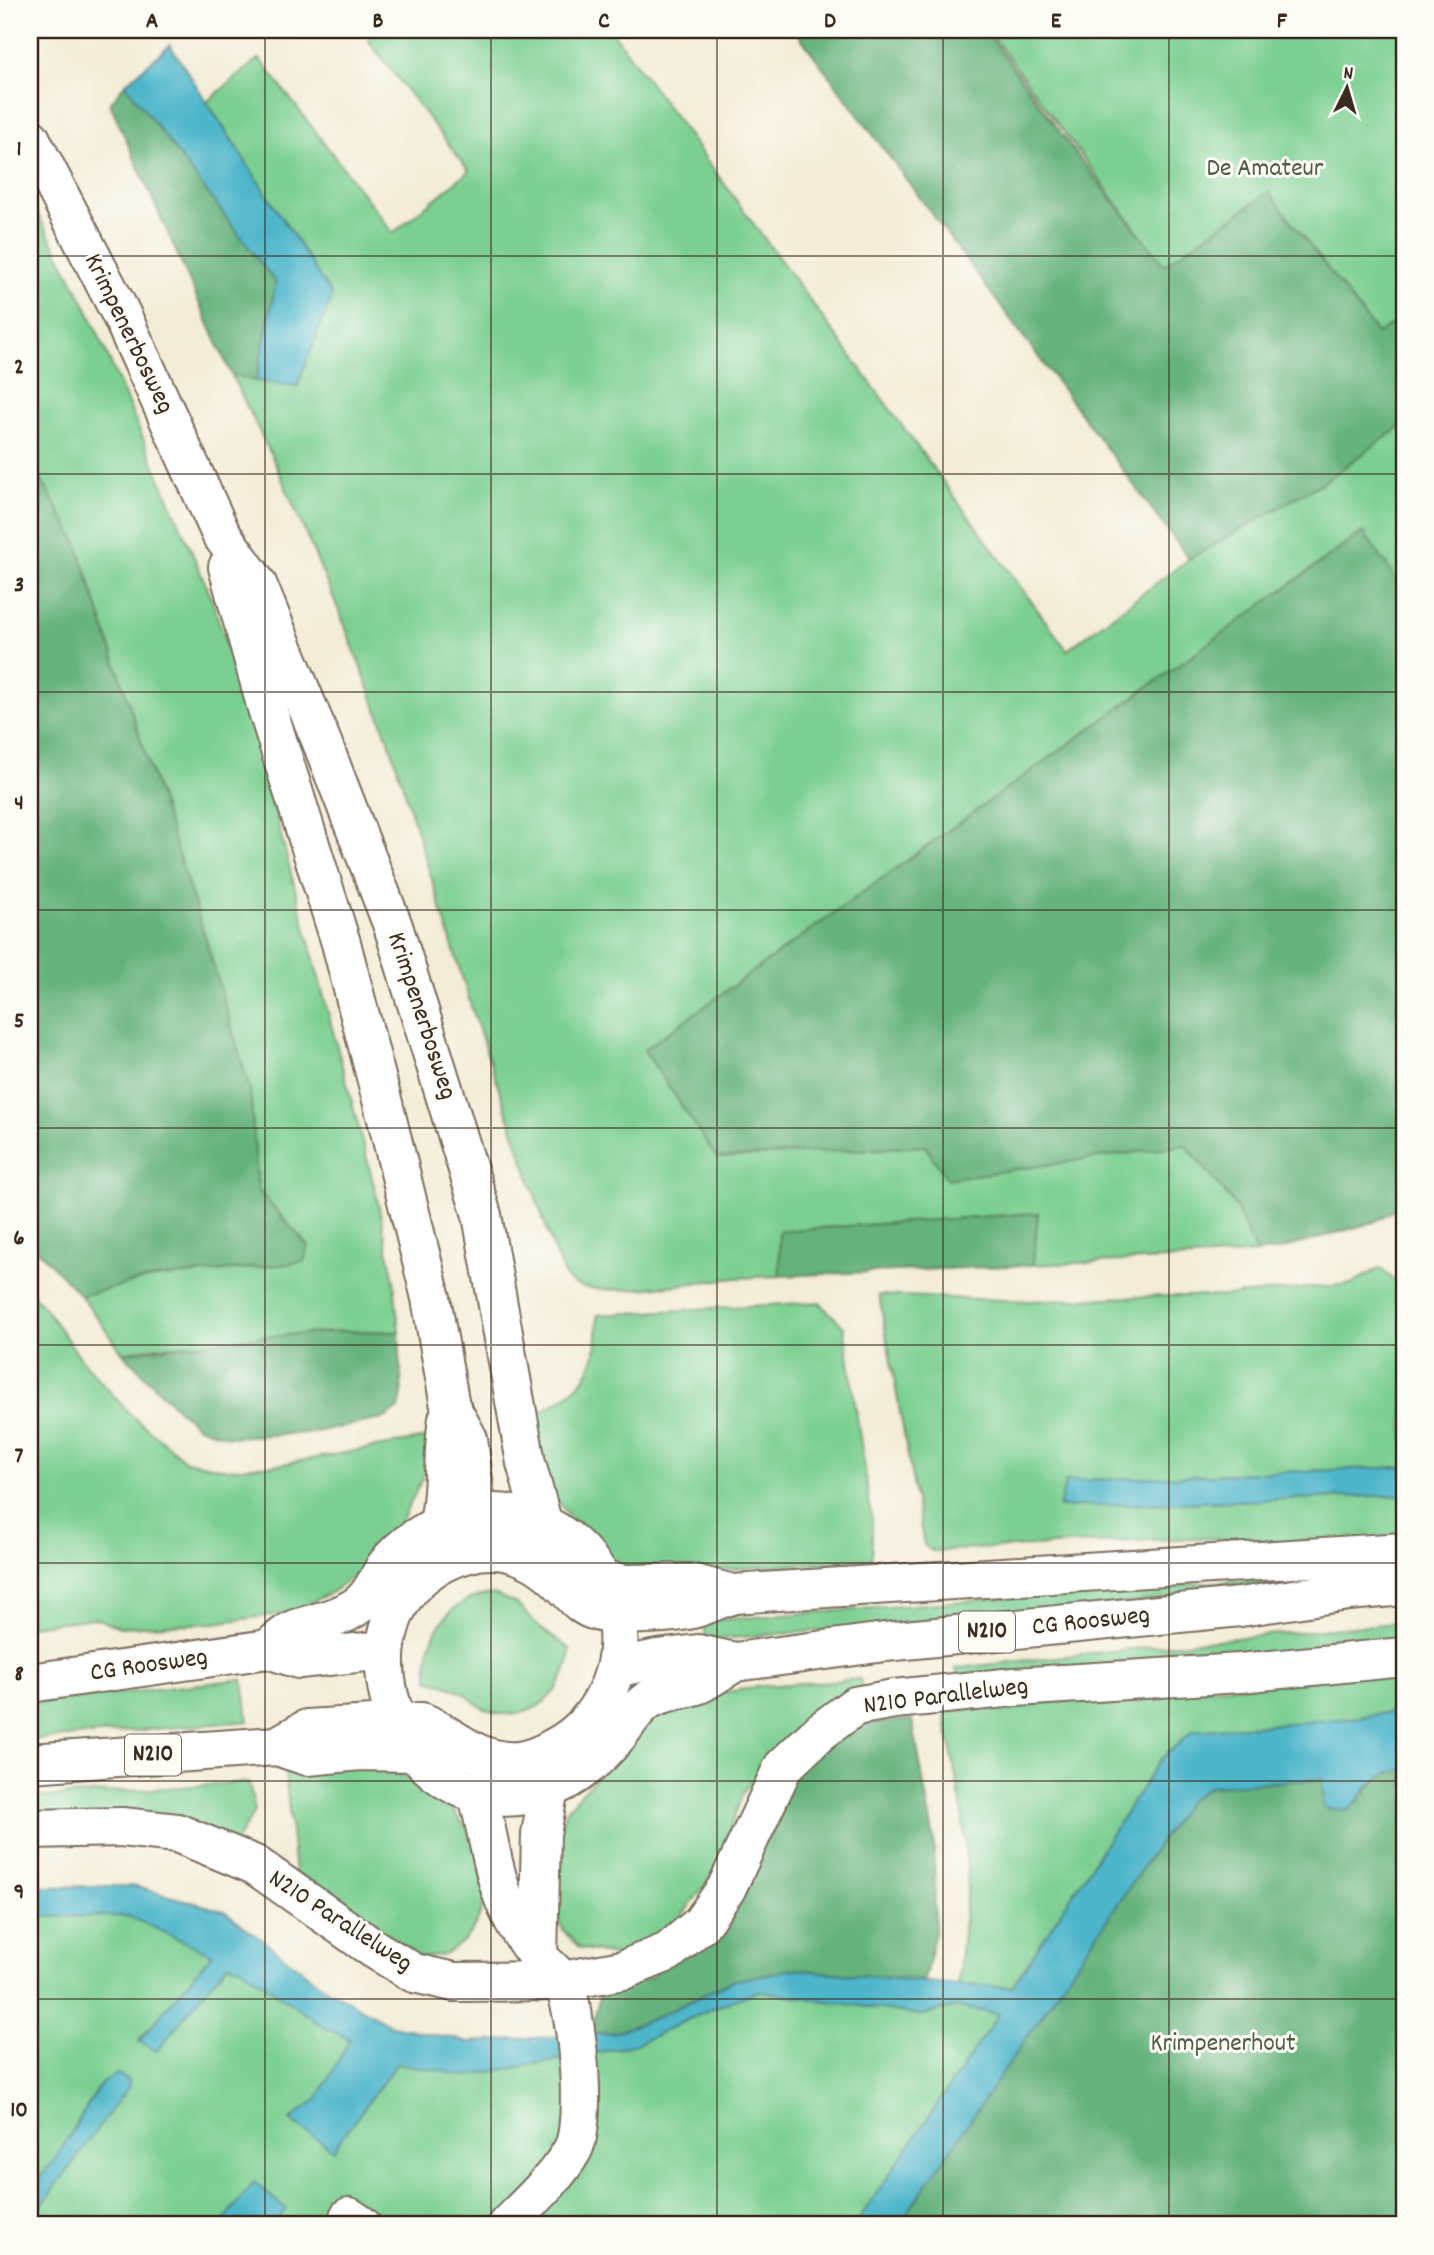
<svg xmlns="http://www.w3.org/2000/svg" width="1434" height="2255" font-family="Dekko,sans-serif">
	<rect width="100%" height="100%" fill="#fdfcf7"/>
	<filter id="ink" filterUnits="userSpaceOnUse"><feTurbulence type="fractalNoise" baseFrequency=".0143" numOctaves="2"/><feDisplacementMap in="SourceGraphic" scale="14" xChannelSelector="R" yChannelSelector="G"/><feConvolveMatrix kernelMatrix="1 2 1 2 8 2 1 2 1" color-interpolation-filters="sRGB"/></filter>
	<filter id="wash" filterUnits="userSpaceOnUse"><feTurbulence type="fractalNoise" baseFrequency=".00686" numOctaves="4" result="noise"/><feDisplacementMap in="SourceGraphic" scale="28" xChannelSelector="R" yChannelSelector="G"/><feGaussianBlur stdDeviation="1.57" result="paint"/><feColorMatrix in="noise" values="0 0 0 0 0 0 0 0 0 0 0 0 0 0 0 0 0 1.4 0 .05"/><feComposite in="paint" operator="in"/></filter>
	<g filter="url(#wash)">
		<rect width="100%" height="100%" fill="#f3ecd6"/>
		<path fill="#7ccf92" stroke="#5c7c58" stroke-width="2" d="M 381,30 L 611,30 L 1067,650 L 1189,559 L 1325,481 L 1404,424 L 1404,502 L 1402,504 L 1404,507 L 1404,589 L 1362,533 L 644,1050 L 717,1158 L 925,1146 L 948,1179 L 1186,1145 L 1235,1205 L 1256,1253 L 1213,1257 L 1033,1265 L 1037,1213 L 779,1231 L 780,1276 C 763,1277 744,1277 727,1279 C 693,1282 599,1299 572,1283 C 564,1279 560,1264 556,1256 L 472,1009 L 390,744 L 340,613 L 276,465 L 231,374 L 256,381 L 297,386 L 331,295 L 207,102 L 259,58 L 393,233 L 469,171 L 368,40 Z
			M 988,30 L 1404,30 L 1404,317 L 1273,413 Z
			M 30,199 L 87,308 L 212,599 L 251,723 L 376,1193 L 394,1281 L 399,1332 L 346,1331 L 147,1348 L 123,1353 L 81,1296 L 146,1279 L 289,1264 L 267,1203 L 258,1190 L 250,1090 L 205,937 L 76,541 L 30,460 Z
			M 1380,1268 L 1404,1288 L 1404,1467 L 1066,1481 L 1060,1507 L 1404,1495 L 1404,1542 L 1361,1544 L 1195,1538 L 932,1551 L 924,1545 L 879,1295 L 1031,1301 L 1159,1296 L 1225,1296 L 1351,1284 Z
			M 30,1292 L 44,1307 L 85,1364 L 129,1413 L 186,1461 L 228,1469 L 283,1464 L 426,1438 L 428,1456 L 423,1477 L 399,1526 L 358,1573 L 332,1592 L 293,1612 L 215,1623 L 120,1627 L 94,1618 L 30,1626 Z
			M 819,1302 L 844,1327 L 872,1521 L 872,1559 L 706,1571 L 621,1568 C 600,1548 576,1528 560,1504 C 544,1481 540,1442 535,1415 C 583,1389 600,1372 597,1315 Z
			M 1404,1570 L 1070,1610 L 706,1640 L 704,1621 L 1150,1587 Z
			M 494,1594 L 517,1604 L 539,1627 L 570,1649 C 568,1691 531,1727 487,1710 C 479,1707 472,1699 465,1694 C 454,1687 442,1683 429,1680 C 421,1639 449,1595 494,1594 Z
			M 1404,1622 L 1404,1647 L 958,1677 L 956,1668 L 1194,1642 Z
			M 1404,1671 L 1404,1710 L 1353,1718 L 1193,1731 L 1160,1760 L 1013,1987 L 958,1985 L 968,1878 L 962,1809 L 944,1712 Z
			M 243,1679 L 248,1721 L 30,1740 L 30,1704 Z
			M 860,1679 L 862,1690 L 768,1758 L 742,1795 L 717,1868 L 681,1917 L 659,1936 L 624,1957 L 579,1948 L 563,1930 L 557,1914 L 558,1831 L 568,1808 L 635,1735 L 656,1716 L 696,1697 L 763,1686 Z
			M 1404,1742 L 1404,2225 L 30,2225 L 30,1902 L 195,1919 L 406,2052 L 507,2055 L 752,1985 L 1026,2009 Z
			M 320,1766 C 354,1767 388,1766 419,1783 C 445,1797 468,1824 477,1851 C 480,1860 486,1890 485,1899 C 478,1931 455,1960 420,1957 L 295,1873 L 285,1770 Z
			M 249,1782 L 255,1811 L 233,1846 L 30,1824 L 30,1798 Z"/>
		<path fill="#65b27c" stroke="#506e4d" stroke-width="2" d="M 795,30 L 985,30 L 1080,159 L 1164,265 L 1269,192 L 1378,334 L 1404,315 L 1404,424 L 1325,481 L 1189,559 Z
			M 125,84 L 276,283 L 256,381 L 231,374 L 110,104 Z
			M 30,460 L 76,541 L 205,937 L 250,1090 L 258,1190 L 308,1246 L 304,1261 L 288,1264 L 146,1279 L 81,1296 L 30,1242 Z
			M 1363,532 L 1404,589 L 1404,1204 L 1374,1222 L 1278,1250 L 1256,1253 L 1235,1205 L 1186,1145 L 947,1179 L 925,1146 L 717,1158 L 644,1050 Z
			M 1038,1213 L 1033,1265 L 780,1276 L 779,1231 Z
			M 346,1331 L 399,1332 L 402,1396 L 399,1408 L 383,1419 L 309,1433 L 229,1437 L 198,1427 L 168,1400 L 123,1353 L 256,1337 Z
			M 912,1719 L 934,1840 L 935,1932 L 924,1981 L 792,1969 L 732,1981 L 658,2017 L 613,2033 L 590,2034 L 600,1995 L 652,1977 L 789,1773 L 841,1727 Z
			M 1404,1769 L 1404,2225 L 898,2225 L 1187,1802 L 1209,1786 L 1323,1779 L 1356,1804 C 1369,1785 1381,1774 1404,1769 Z"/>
		<path fill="#4db6cb" stroke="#447074" stroke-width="2" d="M 170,45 L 332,295 L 297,386 L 256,381 L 276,283 L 125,84 Z
			M 1404,1467 L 1404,1495 L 1059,1507 L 1066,1481 Z
			M 1404,1710 L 1404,1769 C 1391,1772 1376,1777 1367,1788 C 1360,1796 1357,1804 1348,1810 L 1324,1808 L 1322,1779 L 1209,1786 L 1187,1802 L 899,2225 L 855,2225 L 999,2014 L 957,2007 L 921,2015 L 759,1991 L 708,2010 L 637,2044 L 601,2052 L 469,2076 L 397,2063 L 333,2150 L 290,2120 L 318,2098 L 350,2039 L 325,2028 L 240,1967 L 227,1964 L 157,2051 L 139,2041 L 212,1954 L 128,1916 L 30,1917 L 30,1887 L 133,1886 L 224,1911 L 324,1987 L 392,2026 L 470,2042 L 613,2033 L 658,2017 L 732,1981 L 792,1969 L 958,1985 L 1012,1987 L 1160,1760 L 1193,1731 L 1353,1718 Z
			M 117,2074 L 128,2080 L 129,2086 L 30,2221 L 30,2190 L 53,2162 L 101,2084 Z
			M 254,2182 L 286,2209 L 274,2225 L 221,2225 Z"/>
	</g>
	<g filter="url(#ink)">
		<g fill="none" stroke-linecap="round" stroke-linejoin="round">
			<defs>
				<path id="street" d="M 477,1792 C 488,1830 493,1880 511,1915 C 518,1929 529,1946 540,1959 C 547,1966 557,1973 562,1982 C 578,2007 587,2122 573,2149 C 559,2175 528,2204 507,2225
					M 30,1829 L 122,1827 L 177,1833 L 255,1865 L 374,1949 L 414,1973 L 454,1982 L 562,1981 L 623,1970 L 668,1952 L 701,1924 L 726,1889 L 783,1767 L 820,1732 L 855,1706 L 894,1699 L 1015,1687 L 1240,1673 L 1404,1657
					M 538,1956 L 541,1834 L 549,1788
					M 349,2217 L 361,2225"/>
				<path id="secondary" d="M 30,138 L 121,314 L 221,534 L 257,584 L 323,745 L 393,926 L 482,1215 L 526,1463 L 543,1525
					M 228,567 L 266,705 L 341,943 L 387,1119 L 431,1298 L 450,1406 L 468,1439 L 475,1497 L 473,1515
					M 438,1527 C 447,1491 442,1455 448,1419"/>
				<path id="primary" d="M 603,1580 L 625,1584 L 690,1583 L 729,1593
					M 268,1649 C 277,1642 288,1631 298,1628 C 320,1621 344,1618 362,1602 C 372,1593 378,1579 385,1567 C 402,1543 432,1526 459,1518 C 562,1488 655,1603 604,1697 C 593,1718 578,1735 557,1746 C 542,1755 525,1763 507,1761 C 473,1759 452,1735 422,1722 L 307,1729 L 277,1746
					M 735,1662 C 723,1669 711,1678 699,1684 C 683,1690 663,1691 648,1700 C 635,1709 627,1724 617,1736 C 595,1764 562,1789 526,1795 C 382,1819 324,1589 469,1553 C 506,1543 538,1559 563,1585 C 574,1596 581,1607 596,1611 C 614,1617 677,1614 696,1608 C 709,1604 722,1597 736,1594 C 744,1593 753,1593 762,1592 L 1404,1552
					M 616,1668 L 657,1659 L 698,1654 L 735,1662 L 885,1642 L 1240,1607 L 1348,1591 L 1404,1586
					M 30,1683 L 268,1649 L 299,1659 L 385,1650
					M 30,1763 L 277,1746 L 307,1756 L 360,1751 L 415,1752"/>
			</defs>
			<use href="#street" stroke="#7b6e5e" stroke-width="42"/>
			<use href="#secondary" stroke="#7b6e5e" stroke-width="42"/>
			<use href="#primary" stroke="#7b6e5e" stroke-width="42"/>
			<use href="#street" stroke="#fff" stroke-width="38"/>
			<use href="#secondary" stroke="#fff" stroke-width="38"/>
			<use href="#primary" stroke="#fff" stroke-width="38"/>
		</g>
	</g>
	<path fill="none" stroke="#3b2a1e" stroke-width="2" stroke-opacity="0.55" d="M 265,30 L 265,2225M 491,30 L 491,2225M 717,30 L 717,2225M 943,30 L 943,2225M 1169,30 L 1169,2225M 30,256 L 1404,256M 30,474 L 1404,474M 30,692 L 1404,692M 30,910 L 1404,910M 30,1128 L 1404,1128M 30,1345 L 1404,1345M 30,1563 L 1404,1563M 30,1781 L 1404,1781M 30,1999 L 1404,1999"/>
	<g text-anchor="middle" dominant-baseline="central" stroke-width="6" stroke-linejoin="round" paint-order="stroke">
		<g fill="#fdfcf7" stroke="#75695f" stroke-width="2">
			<rect x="959" y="1611.5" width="56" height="41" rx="5"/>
			<rect x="125" y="1734.5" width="56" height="41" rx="5"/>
		</g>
		<g font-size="24" font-weight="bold" fill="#3b2a1e">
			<text x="987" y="1632">N210</text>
			<text x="153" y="1755">N210</text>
		</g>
		<g font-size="26" fill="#4e5c41" stroke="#fdfcf7">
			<text x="1265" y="169">De Amateur</text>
			<text x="1223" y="2044">Krimpenerhout</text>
		</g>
		<g font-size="26" fill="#3b2a1e" stroke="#fdfcf7">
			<text transform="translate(128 334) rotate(64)">Krimpenerbosweg</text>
			<text transform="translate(421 1016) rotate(72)">Krimpenerbosweg</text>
			<text transform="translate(1091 1622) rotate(-6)">CG Roosweg</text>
			<text transform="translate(149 1666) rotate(-8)">CG Roosweg</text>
			<text transform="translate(946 1697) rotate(-7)">N210 Parallelweg</text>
			<text transform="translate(340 1922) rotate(33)">N210 Parallelweg</text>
		</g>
	</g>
	<rect width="1434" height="2255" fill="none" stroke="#fdfcf7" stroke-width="77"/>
	<g transform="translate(1347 88) rotate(5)" stroke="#fdfcf7" stroke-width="5" paint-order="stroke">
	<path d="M0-5L12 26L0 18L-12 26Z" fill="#3b2a1e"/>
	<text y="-10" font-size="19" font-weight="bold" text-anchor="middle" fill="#3b2a1e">N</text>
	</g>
	<rect x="38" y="38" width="1358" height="2178" fill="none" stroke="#3b2a1e" stroke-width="2.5"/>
	<g font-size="23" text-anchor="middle" font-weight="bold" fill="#3b2a1e">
		<text x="152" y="27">A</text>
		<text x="378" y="27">B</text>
		<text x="604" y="27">C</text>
		<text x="830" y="27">D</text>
		<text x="1056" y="27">E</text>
		<text x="1282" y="27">F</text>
		<text x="19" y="155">1</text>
		<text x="19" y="373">2</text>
		<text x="19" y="591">3</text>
		<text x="19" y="809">4</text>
		<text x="19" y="1027">5</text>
		<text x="19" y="1244">6</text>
		<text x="19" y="1462">7</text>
		<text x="19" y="1680">8</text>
		<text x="19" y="1898">9</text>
		<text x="19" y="2116">10</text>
	</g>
</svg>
